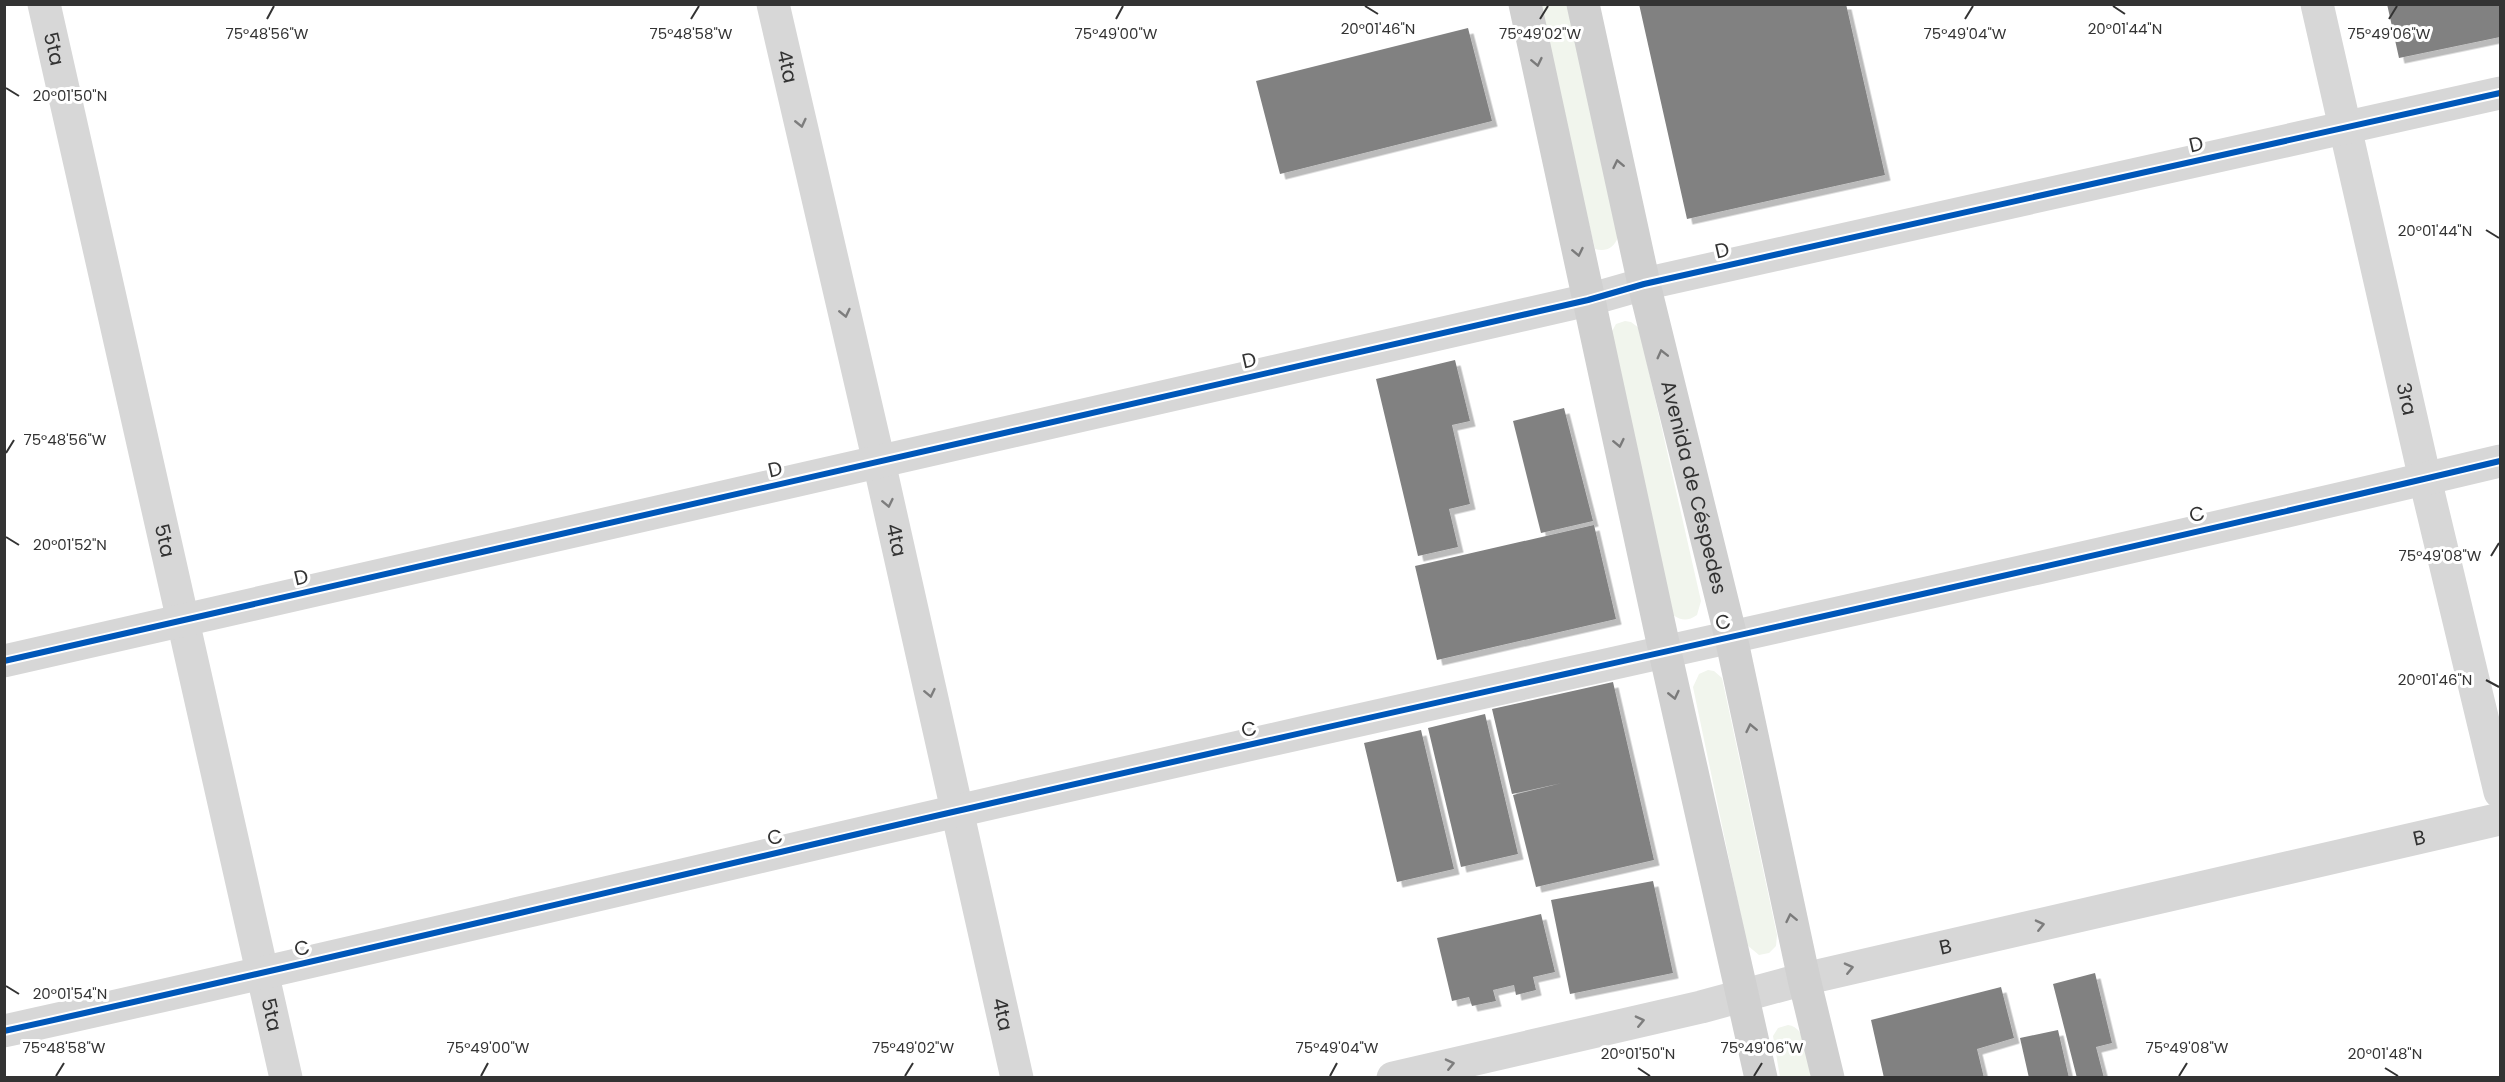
<svg xmlns="http://www.w3.org/2000/svg" width="2505" height="1082" font-family="Poppins,sans-serif">
	<defs>
		<filter id="shadow"><feDropShadow dx="5.5" dy="5.5" stdDeviation="0" flood-color="#0004"/></filter>
	</defs>
	<rect width="100%" height="100%" fill="#fff"/>
	<path fill="#f1f5ed" d="M 1537,5 L 1568,5 L 1618,237 C 1614,248 1606,252 1595,249 Z
		M 1625,321 L 1631,322 L 1639,328 L 1701,601 L 1697,615 C 1688,621 1682,621 1673,615 L 1611,333 L 1616,324 Z
		M 1708,670 L 1714,671 L 1722,678 L 1777,935 L 1776,946 L 1769,953 L 1759,955 L 1747,945 L 1693,687 L 1699,674 Z
		M 1788,1025 C 1808,1027 1807,1061 1811,1077 L 1780,1077 L 1773,1036 L 1778,1028 Z"/>
	<path fill="#818181" filter="url(#shadow)" d="M 1639,4 L 1846,4 L 1885,175 L 1687,219 Z
		M 2387,4 L 2500,4 L 2500,37 L 2399,58 Z
		M 1468,28 L 1492,121 L 1280,174 L 1256,81 Z
		M 1455,360 L 1470,421 L 1452,425 L 1470,504 L 1449,509 L 1458,547 L 1418,556 L 1376,379 Z
		M 1564,408 L 1593,521 L 1541,533 L 1513,421 Z
		M 1594,525 L 1616,619 L 1437,660 L 1415,566 Z
		M 1613,682 L 1654,860 L 1536,887 L 1513,795 L 1562,783 L 1512,794 L 1492,709 Z
		M 1485,714 L 1518,854 L 1461,867 L 1428,728 Z
		M 1421,730 L 1454,869 L 1397,882 L 1364,743 Z
		M 1653,881 L 1673,973 L 1570,994 L 1551,900 Z
		M 1541,914 L 1555,972 L 1533,977 L 1536,990 L 1516,995 L 1514,985 L 1493,990 L 1496,1001 L 1472,1006 L 1469,997 L 1452,1001 L 1437,938 Z
		M 2095,973 L 2112,1043 L 2096,1047 L 2104,1078 L 2077,1078 L 2053,984 Z
		M 2001,987 L 2014,1038 L 1977,1049 L 1984,1078 L 1884,1078 L 1871,1020 Z
		M 2058,1030 L 2069,1078 L 2029,1078 L 2020,1038 Z"/>
	<g fill="none" stroke-linecap="round" stroke-linejoin="round">
		<g stroke="#d7d7d7" stroke-width="33">
			<path id="s1" d="M 44,4 L 286,1078"/>
			<path id="s2" d="M 773,4 L 879,462 L 1017,1078"/>
			<path id="s3" d="M 2317,4 L 2425,479 L 2500,792"/>
			<path d="M 4,661 L 1588,300 L 1644,284 L 2500,93"/>
			<path d="M 4,1031 C 323,961 640,884 957,811 C 1471,693 1987,583 2500,461"/>
			<path id="s4" d="M 1393,1078 L 1701,1007 L 1804,979 L 2500,819"/>
		</g>
		<g stroke="#d0d0d0" stroke-width="33">
			<path d="M 1525,4 L 1665,652 L 1761,1078"/>
			<path id="s5" d="M 1583,4 L 1644,284 L 1731,637 L 1804,979 L 1828,1078"/>
		</g>
		<defs>
			<path id="cycleway" d="M 4,661 L 1588,300 L 1644,284 L 2500,93
				M 4,1031 C 323,961 640,884 957,811 C 1471,693 1987,583 2500,461"/>
		</defs>
		<use href="#cycleway" stroke="#fff" stroke-width="10"/>
		<use href="#cycleway" stroke="#0057b8" stroke-width="6"/>
	</g>
	<defs><path id="oneway-chevron" d="M-2-3.5L2.5 0L-2 3.5" fill="none" stroke-width="1.6" stroke-linecap="round" stroke-linejoin="round" transform="scale(1.5)"/></defs>
	<g stroke="#7a7a7a">
		<use href="#oneway-chevron" transform="translate(1537 62) rotate(78)"/>
		<use href="#oneway-chevron" transform="translate(1618 164) rotate(-102)"/>
		<use href="#oneway-chevron" transform="translate(1578 252) rotate(78)"/>
		<use href="#oneway-chevron" transform="translate(1662 354) rotate(-104)"/>
		<use href="#oneway-chevron" transform="translate(1619 443) rotate(78)"/>
		<use href="#oneway-chevron" transform="translate(1674 695) rotate(77)"/>
		<use href="#oneway-chevron" transform="translate(1751 728) rotate(-102)"/>
		<use href="#oneway-chevron" transform="translate(1791 918) rotate(-102)"/>
	</g>
	<g stroke="#7d7d7d">
		<use href="#oneway-chevron" transform="translate(801 123) rotate(77)"/>
		<use href="#oneway-chevron" transform="translate(845 313) rotate(77)"/>
		<use href="#oneway-chevron" transform="translate(888 503) rotate(78)"/>
		<use href="#oneway-chevron" transform="translate(930 693) rotate(78)"/>
		<use href="#oneway-chevron" transform="translate(2040 925) rotate(-13)"/>
		<use href="#oneway-chevron" transform="translate(1849 968) rotate(-13)"/>
		<use href="#oneway-chevron" transform="translate(1640 1021) rotate(-13)"/>
		<use href="#oneway-chevron" transform="translate(1450 1064) rotate(-13)"/>
	</g>
	<path fill="none" stroke="#333" stroke-width="2" d="M 1365,6 L 1378,14M 2113,6 L 2125,14M 267,19 L 274,6M 691,19 L 699,6M 1116,19 L 1123,6M 1540,19 L 1548,6M 1965,19 L 1973,6M 2389,19 L 2397,6M 6,88 L 19,96M 2486,230 L 2499,238M 6,453 L 14,440M 6,537 L 19,545M 2491,556 L 2499,543M 2486,680 L 2499,687M 6,986 L 19,994M 1638,1068 L 1650,1076M 2385,1068 L 2398,1076M 56,1076 L 64,1063M 481,1076 L 488,1063M 905,1076 L 913,1063M 1330,1076 L 1337,1063M 1754,1076 L 1762,1063M 2179,1076 L 2187,1063"/>
	<g text-anchor="middle" dominant-baseline="central" stroke-width="6" stroke-linejoin="round" paint-order="stroke">
		<g font-size="20" fill="#333" stroke="#fff">
			<text stroke="none"><textPath href="#s1" startOffset="46">5ta</textPath></text>
			<text stroke="none"><textPath href="#s2" startOffset="64">4ta</textPath></text>
			<text transform="translate(2196 144) rotate(-13)">D</text>
			<text transform="translate(1722 250) rotate(-13)">D</text>
			<text transform="translate(1249 360) rotate(-13)">D</text>
			<text stroke="none"><textPath href="#s3" startOffset="405">3ra</textPath></text>
			<text transform="translate(775 469) rotate(-13)">D</text>
			<text stroke="none"><textPath href="#s5" startOffset="496">Avenida de Céspedes</textPath></text>
			<text transform="translate(2197 514) rotate(-13)">C</text>
			<text stroke="none"><textPath href="#s1" startOffset="550">5ta</textPath></text>
			<text stroke="none"><textPath href="#s2" startOffset="550">4ta</textPath></text>
			<text transform="translate(301 577) rotate(-13)">D</text>
			<text transform="translate(1723 622) rotate(-13)">C</text>
			<text transform="translate(1249 729) rotate(-13)">C</text>
			<text transform="translate(775 837) rotate(-13)">C</text>
			<text stroke="none"><textPath href="#s4" startOffset="1054">B</textPath></text>
			<text stroke="none"><textPath href="#s4" startOffset="568">B</textPath></text>
			<text transform="translate(302 948) rotate(-13)">C</text>
			<text stroke="none"><textPath href="#s1" startOffset="1036">5ta</textPath></text>
			<text stroke="none"><textPath href="#s2" startOffset="1036">4ta</textPath></text>
		</g>
	</g>
	<g font-size="15" text-anchor="middle" fill="#333" stroke="#fff" stroke-width="6" stroke-linejoin="round" paint-order="stroke">
		<text x="1378" y="34">20°01'46"N</text>
		<text x="2125" y="34">20°01'44"N</text>
		<text x="691" y="39">75°48'58"W</text>
		<text x="1540" y="39">75°49'02"W</text>
		<text x="2389" y="39">75°49'06"W</text>
		<text x="267" y="39">75°48'56"W</text>
		<text x="1116" y="39">75°49'00"W</text>
		<text x="1965" y="39">75°49'04"W</text>
		<text x="70" y="101">20°01'50"N</text>
		<text x="2435" y="236">20°01'44"N</text>
		<text x="65" y="445">75°48'56"W</text>
		<text x="70" y="550">20°01'52"N</text>
		<text x="2440" y="561">75°49'08"W</text>
		<text x="2435" y="685">20°01'46"N</text>
		<text x="70" y="999">20°01'54"N</text>
		<text x="64" y="1053">75°48'58"W</text>
		<text x="488" y="1053">75°49'00"W</text>
		<text x="913" y="1053">75°49'02"W</text>
		<text x="1337" y="1053">75°49'04"W</text>
		<text x="1762" y="1053">75°49'06"W</text>
		<text x="2187" y="1053">75°49'08"W</text>
		<text x="1638" y="1059">20°01'50"N</text>
		<text x="2385" y="1059">20°01'48"N</text>
	</g>
	<rect width="2505" height="1082" fill="none" stroke="#333333" stroke-width="12"/>
</svg>
